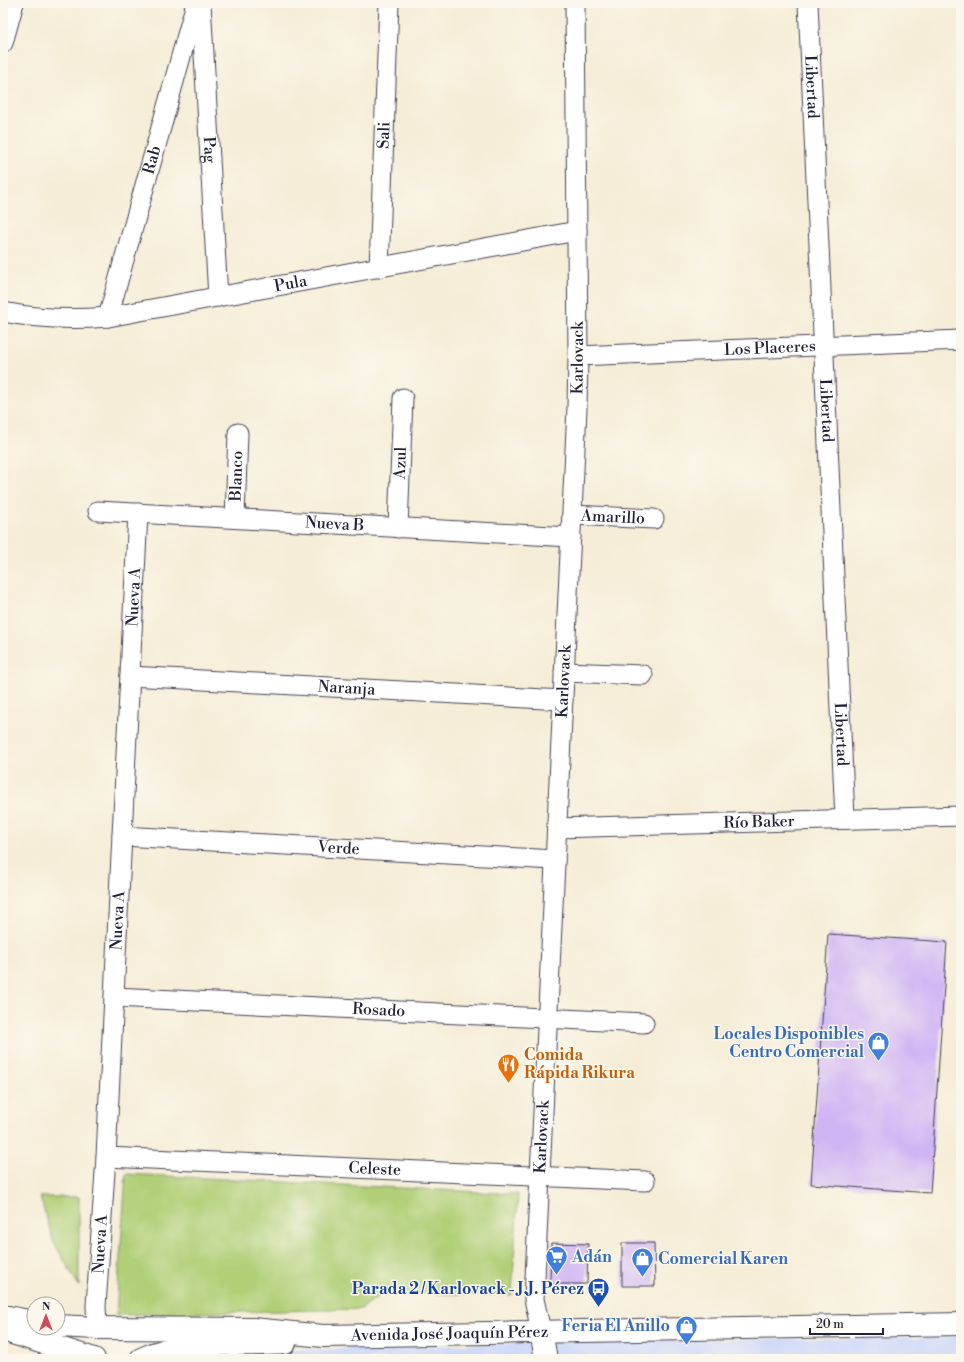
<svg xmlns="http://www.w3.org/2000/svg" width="964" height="1362" font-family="'Libre Bodoni',serif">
	<rect width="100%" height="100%" fill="#fbf7ec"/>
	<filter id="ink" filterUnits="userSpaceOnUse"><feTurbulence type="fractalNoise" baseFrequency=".025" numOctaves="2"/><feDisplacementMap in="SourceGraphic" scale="8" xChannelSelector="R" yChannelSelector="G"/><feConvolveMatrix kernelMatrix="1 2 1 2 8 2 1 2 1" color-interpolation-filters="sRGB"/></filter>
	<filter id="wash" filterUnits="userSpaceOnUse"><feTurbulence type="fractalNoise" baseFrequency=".012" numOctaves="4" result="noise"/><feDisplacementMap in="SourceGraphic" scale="16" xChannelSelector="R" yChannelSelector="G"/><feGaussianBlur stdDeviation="0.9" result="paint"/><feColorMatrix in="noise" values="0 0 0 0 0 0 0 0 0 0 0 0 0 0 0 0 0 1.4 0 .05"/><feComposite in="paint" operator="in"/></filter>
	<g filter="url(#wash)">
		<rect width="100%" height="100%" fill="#f5edd7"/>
		<path fill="#cfdaf9" d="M 961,1337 L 961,1359 L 172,1359 L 186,1353 L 634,1340 Z"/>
		<path fill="#b0cf77" stroke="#697859" d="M 126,1174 L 518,1194 L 512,1295 L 383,1293 L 361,1309 L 116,1315 Z
			M 40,1197 L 79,1197 L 79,1286 L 54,1243 Z"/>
		<g id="blocks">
			<path fill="#d0b5f4" d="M 828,934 L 947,942 L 930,1193 L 811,1184 Z
				M 551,1243 L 588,1244 L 587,1284 L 550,1284 Z
				M 622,1243 L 654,1243 L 655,1286 L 622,1286 Z"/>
		</g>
	</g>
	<g filter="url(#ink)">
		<use href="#blocks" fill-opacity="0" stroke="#424052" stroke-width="1"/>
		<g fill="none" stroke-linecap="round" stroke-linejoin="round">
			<defs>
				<g id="street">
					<path id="s1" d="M 201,3 L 218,297"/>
					<path id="s2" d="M 808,3 L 845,819"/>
					<path d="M 3,43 L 14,3"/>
					<path id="s3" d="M 379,268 L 389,3"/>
					<path id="s4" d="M 3,312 C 38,319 72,320 108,317 L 577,231"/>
					<path id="s5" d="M 108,317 L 196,3"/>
					<path id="s6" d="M 578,356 L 961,340"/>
					<path id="s7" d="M 98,511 L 571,537"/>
					<path id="s8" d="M 572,515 L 654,519"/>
					<path id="s9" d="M 235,518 L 238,433"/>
					<path id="s10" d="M 398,528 L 403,398"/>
					<path d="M 564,672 L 643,675"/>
					<path id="s11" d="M 130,676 L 563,700"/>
					<path id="s12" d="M 557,828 L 961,816"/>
					<path id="s13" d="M 122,836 L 555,860"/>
					<path id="s14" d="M 114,997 L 644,1023"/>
					<path id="s15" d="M 106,1157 L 645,1181"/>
					<path id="s16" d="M 97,1328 L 96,1306 L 106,1157 L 138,513"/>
					<path id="s17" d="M 541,1331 L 534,1299 L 577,408 L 578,356 L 575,3"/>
				</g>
				<path id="secondary" d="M 541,1331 L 546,1359"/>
				<g id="primary">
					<path d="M 3,1316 L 34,1322"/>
					<path id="s18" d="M 58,1326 L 97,1328 L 253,1329 L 323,1336 L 961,1324"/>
					<path d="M 3,1330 L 94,1359"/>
					<path d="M 141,1359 C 181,1338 240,1347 285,1343"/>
				</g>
			</defs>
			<use href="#street" stroke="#424052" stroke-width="21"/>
			<use href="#secondary" stroke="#424052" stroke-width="24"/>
			<use href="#primary" stroke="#424052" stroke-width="24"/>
			<use href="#street" stroke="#fff" stroke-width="19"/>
			<use href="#secondary" stroke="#fff" stroke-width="22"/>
			<use href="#primary" stroke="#fff" stroke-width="22"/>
		</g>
	</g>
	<defs>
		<symbol id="shop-pin" viewBox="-11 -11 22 30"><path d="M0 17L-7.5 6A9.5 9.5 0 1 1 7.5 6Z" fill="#3f7fe0" stroke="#fbf7ec"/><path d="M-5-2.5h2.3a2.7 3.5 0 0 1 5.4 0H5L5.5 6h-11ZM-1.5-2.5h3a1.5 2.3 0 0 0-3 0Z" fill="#fff"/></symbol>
		<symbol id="restaurant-pin" viewBox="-11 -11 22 30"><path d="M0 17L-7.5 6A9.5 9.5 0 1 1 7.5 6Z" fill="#e8710a" stroke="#fbf7ec"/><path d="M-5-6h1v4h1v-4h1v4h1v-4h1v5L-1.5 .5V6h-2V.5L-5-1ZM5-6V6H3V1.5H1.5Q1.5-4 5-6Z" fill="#fff"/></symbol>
		<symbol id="supermarket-pin" viewBox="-11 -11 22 30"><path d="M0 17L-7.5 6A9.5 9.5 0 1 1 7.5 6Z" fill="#3f7fe0" stroke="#fbf7ec"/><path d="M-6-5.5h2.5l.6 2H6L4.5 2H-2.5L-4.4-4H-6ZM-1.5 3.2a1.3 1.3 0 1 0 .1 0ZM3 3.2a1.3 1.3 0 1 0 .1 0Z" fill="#fff"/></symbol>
		<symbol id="bus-pin" viewBox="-11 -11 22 30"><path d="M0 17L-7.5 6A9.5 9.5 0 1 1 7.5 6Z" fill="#1a4fb4" stroke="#fbf7ec"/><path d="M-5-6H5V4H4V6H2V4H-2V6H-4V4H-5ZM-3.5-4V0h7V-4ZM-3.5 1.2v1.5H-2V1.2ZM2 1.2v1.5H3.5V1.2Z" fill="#fff"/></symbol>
	</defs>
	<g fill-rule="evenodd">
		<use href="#shop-pin" x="866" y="1030" width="25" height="34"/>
		<use href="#restaurant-pin" x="496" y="1052" width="25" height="34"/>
		<use href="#supermarket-pin" x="544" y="1244" width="25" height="34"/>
		<use href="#shop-pin" x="630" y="1246" width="25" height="34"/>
		<use href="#bus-pin" x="586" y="1276" width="25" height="34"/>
		<use href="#shop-pin" x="674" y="1314" width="25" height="34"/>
	</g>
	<g text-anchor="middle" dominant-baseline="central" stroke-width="3" stroke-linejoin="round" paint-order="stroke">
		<g font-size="16" fill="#22223b" stroke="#fbf7ec">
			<text stroke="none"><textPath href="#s2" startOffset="84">Libertad</textPath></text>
			<text stroke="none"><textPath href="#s3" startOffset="133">Sali</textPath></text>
			<text stroke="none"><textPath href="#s1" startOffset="147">Pag</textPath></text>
			<text stroke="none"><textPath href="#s5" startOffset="163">Rab</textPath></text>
			<text stroke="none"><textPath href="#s4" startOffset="291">Pula</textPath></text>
			<text stroke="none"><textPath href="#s6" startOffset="192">Los Placeres</textPath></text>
			<text stroke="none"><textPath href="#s17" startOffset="975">Karlovack</textPath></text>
			<text stroke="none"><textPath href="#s2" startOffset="408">Libertad</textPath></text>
			<text stroke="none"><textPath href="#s10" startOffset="65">Azul</textPath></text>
			<text stroke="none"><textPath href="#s9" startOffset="42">Blanco</textPath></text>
			<text stroke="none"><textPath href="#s8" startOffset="41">Amarillo</textPath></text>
			<text stroke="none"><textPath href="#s7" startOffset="237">Nueva B</textPath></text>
			<text stroke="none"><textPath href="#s16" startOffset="732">Nueva A</textPath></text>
			<text stroke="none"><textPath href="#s17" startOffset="651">Karlovack</textPath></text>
			<text stroke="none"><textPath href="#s11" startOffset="217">Naranja</textPath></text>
			<text stroke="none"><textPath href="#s2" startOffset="732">Libertad</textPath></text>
			<text stroke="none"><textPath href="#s12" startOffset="202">Río Baker</textPath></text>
			<text stroke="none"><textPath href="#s13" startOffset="217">Verde</textPath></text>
			<text stroke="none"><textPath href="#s16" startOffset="408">Nueva A</textPath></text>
			<text stroke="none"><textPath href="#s14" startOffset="265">Rosado</textPath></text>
			<text stroke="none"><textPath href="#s17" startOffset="195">Karlovack</textPath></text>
			<text stroke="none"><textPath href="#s15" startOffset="269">Celeste</textPath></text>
			<text stroke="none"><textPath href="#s16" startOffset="84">Nueva A</textPath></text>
			<text stroke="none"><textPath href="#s18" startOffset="392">Avenida José Joaquín Pérez</textPath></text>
		</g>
		<g font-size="16" font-weight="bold" fill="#366cbe" stroke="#fbf7ec" text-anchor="end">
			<text x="864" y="1034">Locales Disponibles<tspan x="864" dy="18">Centro Comercial</tspan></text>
			<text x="572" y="1257" text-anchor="start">Adán</text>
			<text x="658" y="1259" text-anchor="start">Comercial Karen</text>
			<text x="670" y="1326">Feria El Anillo</text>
		</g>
		<g font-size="16" font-weight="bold" fill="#c56008" stroke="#fbf7ec" text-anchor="start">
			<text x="524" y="1055">Comida<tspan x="524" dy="18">Rápida Rikura</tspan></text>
		</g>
		<g font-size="16" font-weight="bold" fill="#164399" stroke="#fbf7ec" text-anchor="end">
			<text x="584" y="1289">Parada 2 / Karlovack - J.J. Pérez</text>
		</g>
	</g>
	<rect width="964" height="1362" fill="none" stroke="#fbf7ec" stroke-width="16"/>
	<g transform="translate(46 1316)"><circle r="19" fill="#fbf7ec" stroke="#a4a2a5"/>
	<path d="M0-3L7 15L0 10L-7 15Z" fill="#d1495b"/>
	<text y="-6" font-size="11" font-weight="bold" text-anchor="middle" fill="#22223b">N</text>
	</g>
	<path d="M810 1328v6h73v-6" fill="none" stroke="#22223b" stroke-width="2"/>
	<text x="816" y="1328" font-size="12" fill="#22223b" stroke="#fbf7ec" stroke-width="3" paint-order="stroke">20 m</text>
</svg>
